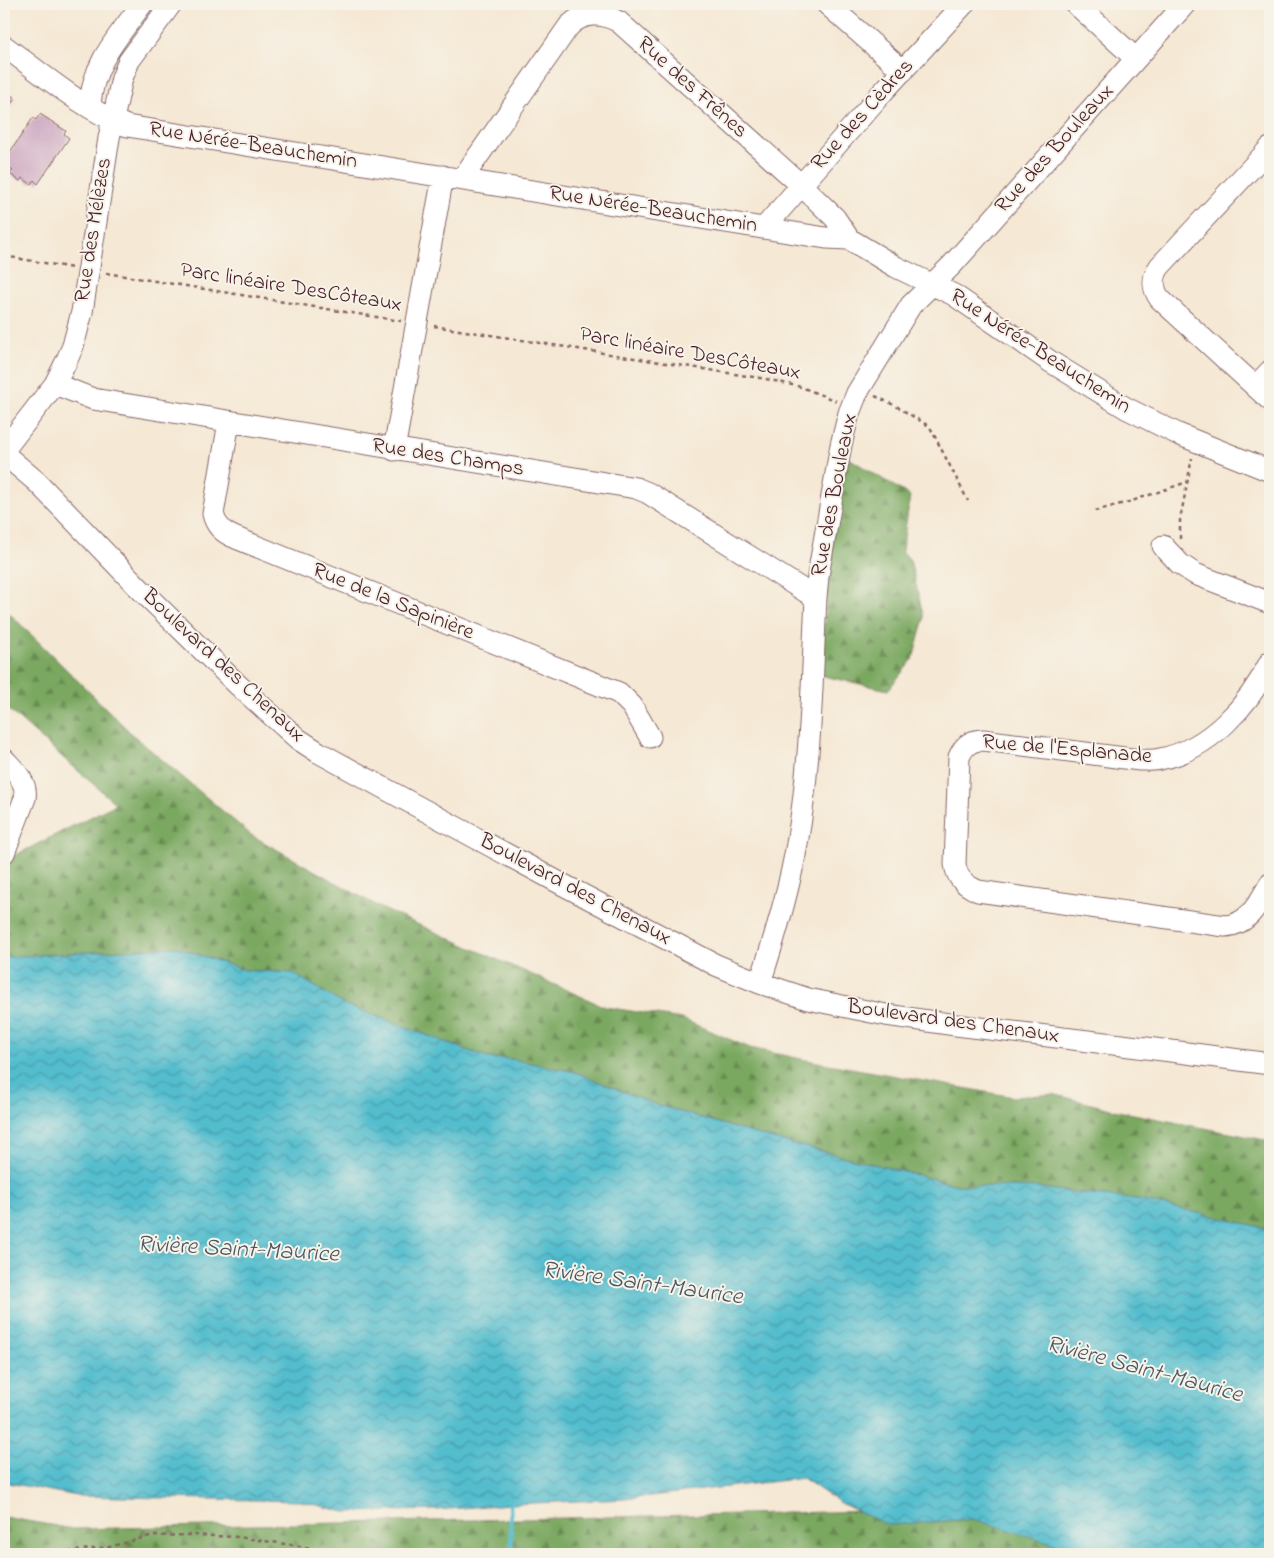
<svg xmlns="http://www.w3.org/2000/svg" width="1274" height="1558" font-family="'Indie Flower',sans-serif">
	<defs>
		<pattern id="forest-firs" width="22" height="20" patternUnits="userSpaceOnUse" patternTransform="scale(1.25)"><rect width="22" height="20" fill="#7aa861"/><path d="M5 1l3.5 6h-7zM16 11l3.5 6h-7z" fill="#668850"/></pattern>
		<pattern id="water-waves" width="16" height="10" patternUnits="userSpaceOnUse" patternTransform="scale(1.25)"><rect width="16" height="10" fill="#52bdce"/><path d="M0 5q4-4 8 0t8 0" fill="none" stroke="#4699a7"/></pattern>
	</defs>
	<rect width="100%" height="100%" fill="#f7f3e8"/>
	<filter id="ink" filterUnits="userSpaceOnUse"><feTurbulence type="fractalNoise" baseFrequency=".02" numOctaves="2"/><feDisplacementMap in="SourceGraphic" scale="10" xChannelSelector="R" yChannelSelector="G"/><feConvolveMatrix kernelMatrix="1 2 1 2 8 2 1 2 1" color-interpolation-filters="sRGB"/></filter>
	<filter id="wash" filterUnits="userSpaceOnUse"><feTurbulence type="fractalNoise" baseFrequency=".0096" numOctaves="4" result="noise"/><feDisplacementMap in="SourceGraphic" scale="20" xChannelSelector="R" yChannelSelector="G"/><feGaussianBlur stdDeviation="1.12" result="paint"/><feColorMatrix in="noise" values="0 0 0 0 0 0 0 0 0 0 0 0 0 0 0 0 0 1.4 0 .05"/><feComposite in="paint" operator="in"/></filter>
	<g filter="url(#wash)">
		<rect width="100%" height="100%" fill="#f5e8d4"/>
		<path fill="url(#forest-firs)" stroke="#626446" d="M 844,455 L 910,496 L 902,551 L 910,560 L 924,618 L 913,659 L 888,690 L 819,675 L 836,506 Z
			M 4,608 L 134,736 L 251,835 L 381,908 L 605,1007 L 682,1019 L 750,1048 L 806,1060 L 1014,1097 L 1053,1094 L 1118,1111 L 1270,1141 L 1270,1229 L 1144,1201 L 1040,1188 L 957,1185 L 769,1138 L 654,1104 L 575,1072 L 511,1059 L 488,1058 L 343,1004 L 293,973 L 245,970 L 176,947 L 4,957 L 4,861 L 116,804 L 4,706 Z
			M 962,1509 L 1129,1554 L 4,1554 L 4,1517 L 73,1529 Z"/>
		<path fill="url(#water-waves)" stroke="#4e6e7c" d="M 176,947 L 245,970 L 293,973 L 343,1004 L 488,1058 L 511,1059 L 575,1072 L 654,1104 L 769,1138 L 957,1185 L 1040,1188 L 1144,1201 L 1270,1229 L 1270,1554 L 1088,1554 L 973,1519 L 888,1525 L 840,1503 L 803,1478 L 625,1499 L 510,1504 L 438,1510 L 345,1512 L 301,1501 L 77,1496 L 4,1482 L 4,957 Z"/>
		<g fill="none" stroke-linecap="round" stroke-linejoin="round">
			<path stroke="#52bdce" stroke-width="4.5" d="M 510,1504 L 512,1554"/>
		</g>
		<g id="blocks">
			<path fill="#c89fbd" d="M 4,90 L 15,98 L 4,113 Z
				M 40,114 L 66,131 L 64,134 L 69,138 L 38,184 L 34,180 L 31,184 L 22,178 L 20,181 L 10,174 L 13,171 L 4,164 L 4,161 L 33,118 L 36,120 Z"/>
		</g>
	</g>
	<g filter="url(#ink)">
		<use href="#blocks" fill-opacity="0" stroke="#866566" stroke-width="1"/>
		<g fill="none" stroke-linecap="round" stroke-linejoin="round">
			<defs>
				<path id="minor" d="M 827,4 L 903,71
					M 1076,4 L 1135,58
					M 4,46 C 41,73 84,110 127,126 L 826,238 L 849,239 L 896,267 L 954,295 L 1051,362 L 1126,408 L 1178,434 L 1270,471
					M 90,106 C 92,64 118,37 142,4
					M 1270,148 L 1160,266 C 1152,277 1152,288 1160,299 L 1270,400
					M 462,179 L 569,26 C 583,12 602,12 619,22 L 801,185 L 835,218 L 849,239
					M 764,228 L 881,94 L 964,4
					M 55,384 L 93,399 L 636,488 L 648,493 L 816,598
					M 1255,387 L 1270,371
					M 229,422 L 213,514 C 216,527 225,534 236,538 L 619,693 L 632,706 L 650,737
					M 4,450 L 55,384 L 66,362 L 73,346 L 82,312 L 109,138 L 122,78 L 129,61 L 171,4
					M 394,450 L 443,176
					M 4,454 L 37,482 L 139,588 L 238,685 L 298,739 L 318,752 L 413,804 L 556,881 L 716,965 L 760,983 L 808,999 L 886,1015 L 956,1025 L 1171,1051 L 1270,1064
					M 1163,546 L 1180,564 L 1195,574 L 1270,603
					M 1270,662 C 1249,705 1209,750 1160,759 C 1153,761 1146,760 1140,760 L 983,740 C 970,740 964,746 959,757 L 955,864 C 957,879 965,885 978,891 L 1225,926 C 1249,925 1259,902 1270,884
					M 4,759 C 14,770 28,782 25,798 L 4,853
					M 760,983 C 775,937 789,891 797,844 C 811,763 812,680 816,598 L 818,576 L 841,445 L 849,413 L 857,393 L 911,305 L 952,265 L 1185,4"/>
			</defs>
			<use href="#minor" stroke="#866566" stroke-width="23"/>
			<path stroke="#866566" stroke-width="2.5" stroke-dasharray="4 4" stroke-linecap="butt" d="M 4,256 L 73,268
				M 106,273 L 401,321
				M 434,326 L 766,379 L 801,387 L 836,401
				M 875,396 L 896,406 L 927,425 L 931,429 L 968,501
				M 1095,511 L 1132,501 L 1187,482
				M 1180,539 L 1180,520 L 1192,458
				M 4,1550 L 26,1553 L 45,1554 L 109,1547 L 150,1536 L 191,1535 L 238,1537 L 299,1546 L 327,1554"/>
			<use href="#minor" stroke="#fff" stroke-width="21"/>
		</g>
	</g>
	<g text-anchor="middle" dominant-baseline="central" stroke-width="4" stroke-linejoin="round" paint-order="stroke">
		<g font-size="22" fill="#4a1f2b" stroke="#f7f3e8">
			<text transform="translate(692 88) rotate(42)">Rue des Frênes</text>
			<text transform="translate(863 115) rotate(-48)">Rue des Cèdres</text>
			<text transform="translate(253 146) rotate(9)">Rue Nérée-Beauchemin</text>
			<text transform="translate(1055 149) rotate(-48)">Rue des Bouleaux</text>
			<text transform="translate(653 210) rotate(9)">Rue Nérée-Beauchemin</text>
			<text transform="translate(94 230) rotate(-81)">Rue des Mélèzes</text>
			<text transform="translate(291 288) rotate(9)">Parc linéaire DesCôteaux</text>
			<text transform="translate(1040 352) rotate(33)">Rue Nérée-Beauchemin</text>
			<text transform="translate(690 354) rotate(10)">Parc linéaire DesCôteaux</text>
			<text transform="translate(448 458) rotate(9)">Rue des Champs</text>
			<text transform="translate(835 495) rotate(-79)">Rue des Bouleaux</text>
			<text transform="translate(393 602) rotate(22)">Rue de la Sapinière</text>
			<text transform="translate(223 666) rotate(43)">Boulevard des Chenaux</text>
			<text transform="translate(1067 750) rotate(5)">Rue de l'Esplanade</text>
			<text transform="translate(575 890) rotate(28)">Boulevard des Chenaux</text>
			<text transform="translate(953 1022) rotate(8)">Boulevard des Chenaux</text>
		</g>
		<g font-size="24" font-style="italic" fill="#4d5664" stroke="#f7f3e8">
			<text transform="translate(238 1250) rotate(3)">Rivière Saint-Maurice</text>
			<text transform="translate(642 1284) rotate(8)">Rivière Saint-Maurice</text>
			<text transform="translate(1144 1370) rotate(15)">Rivière Saint-Maurice</text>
		</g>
	</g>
	<rect width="1274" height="1558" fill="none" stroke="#f7f3e8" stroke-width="20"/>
</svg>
